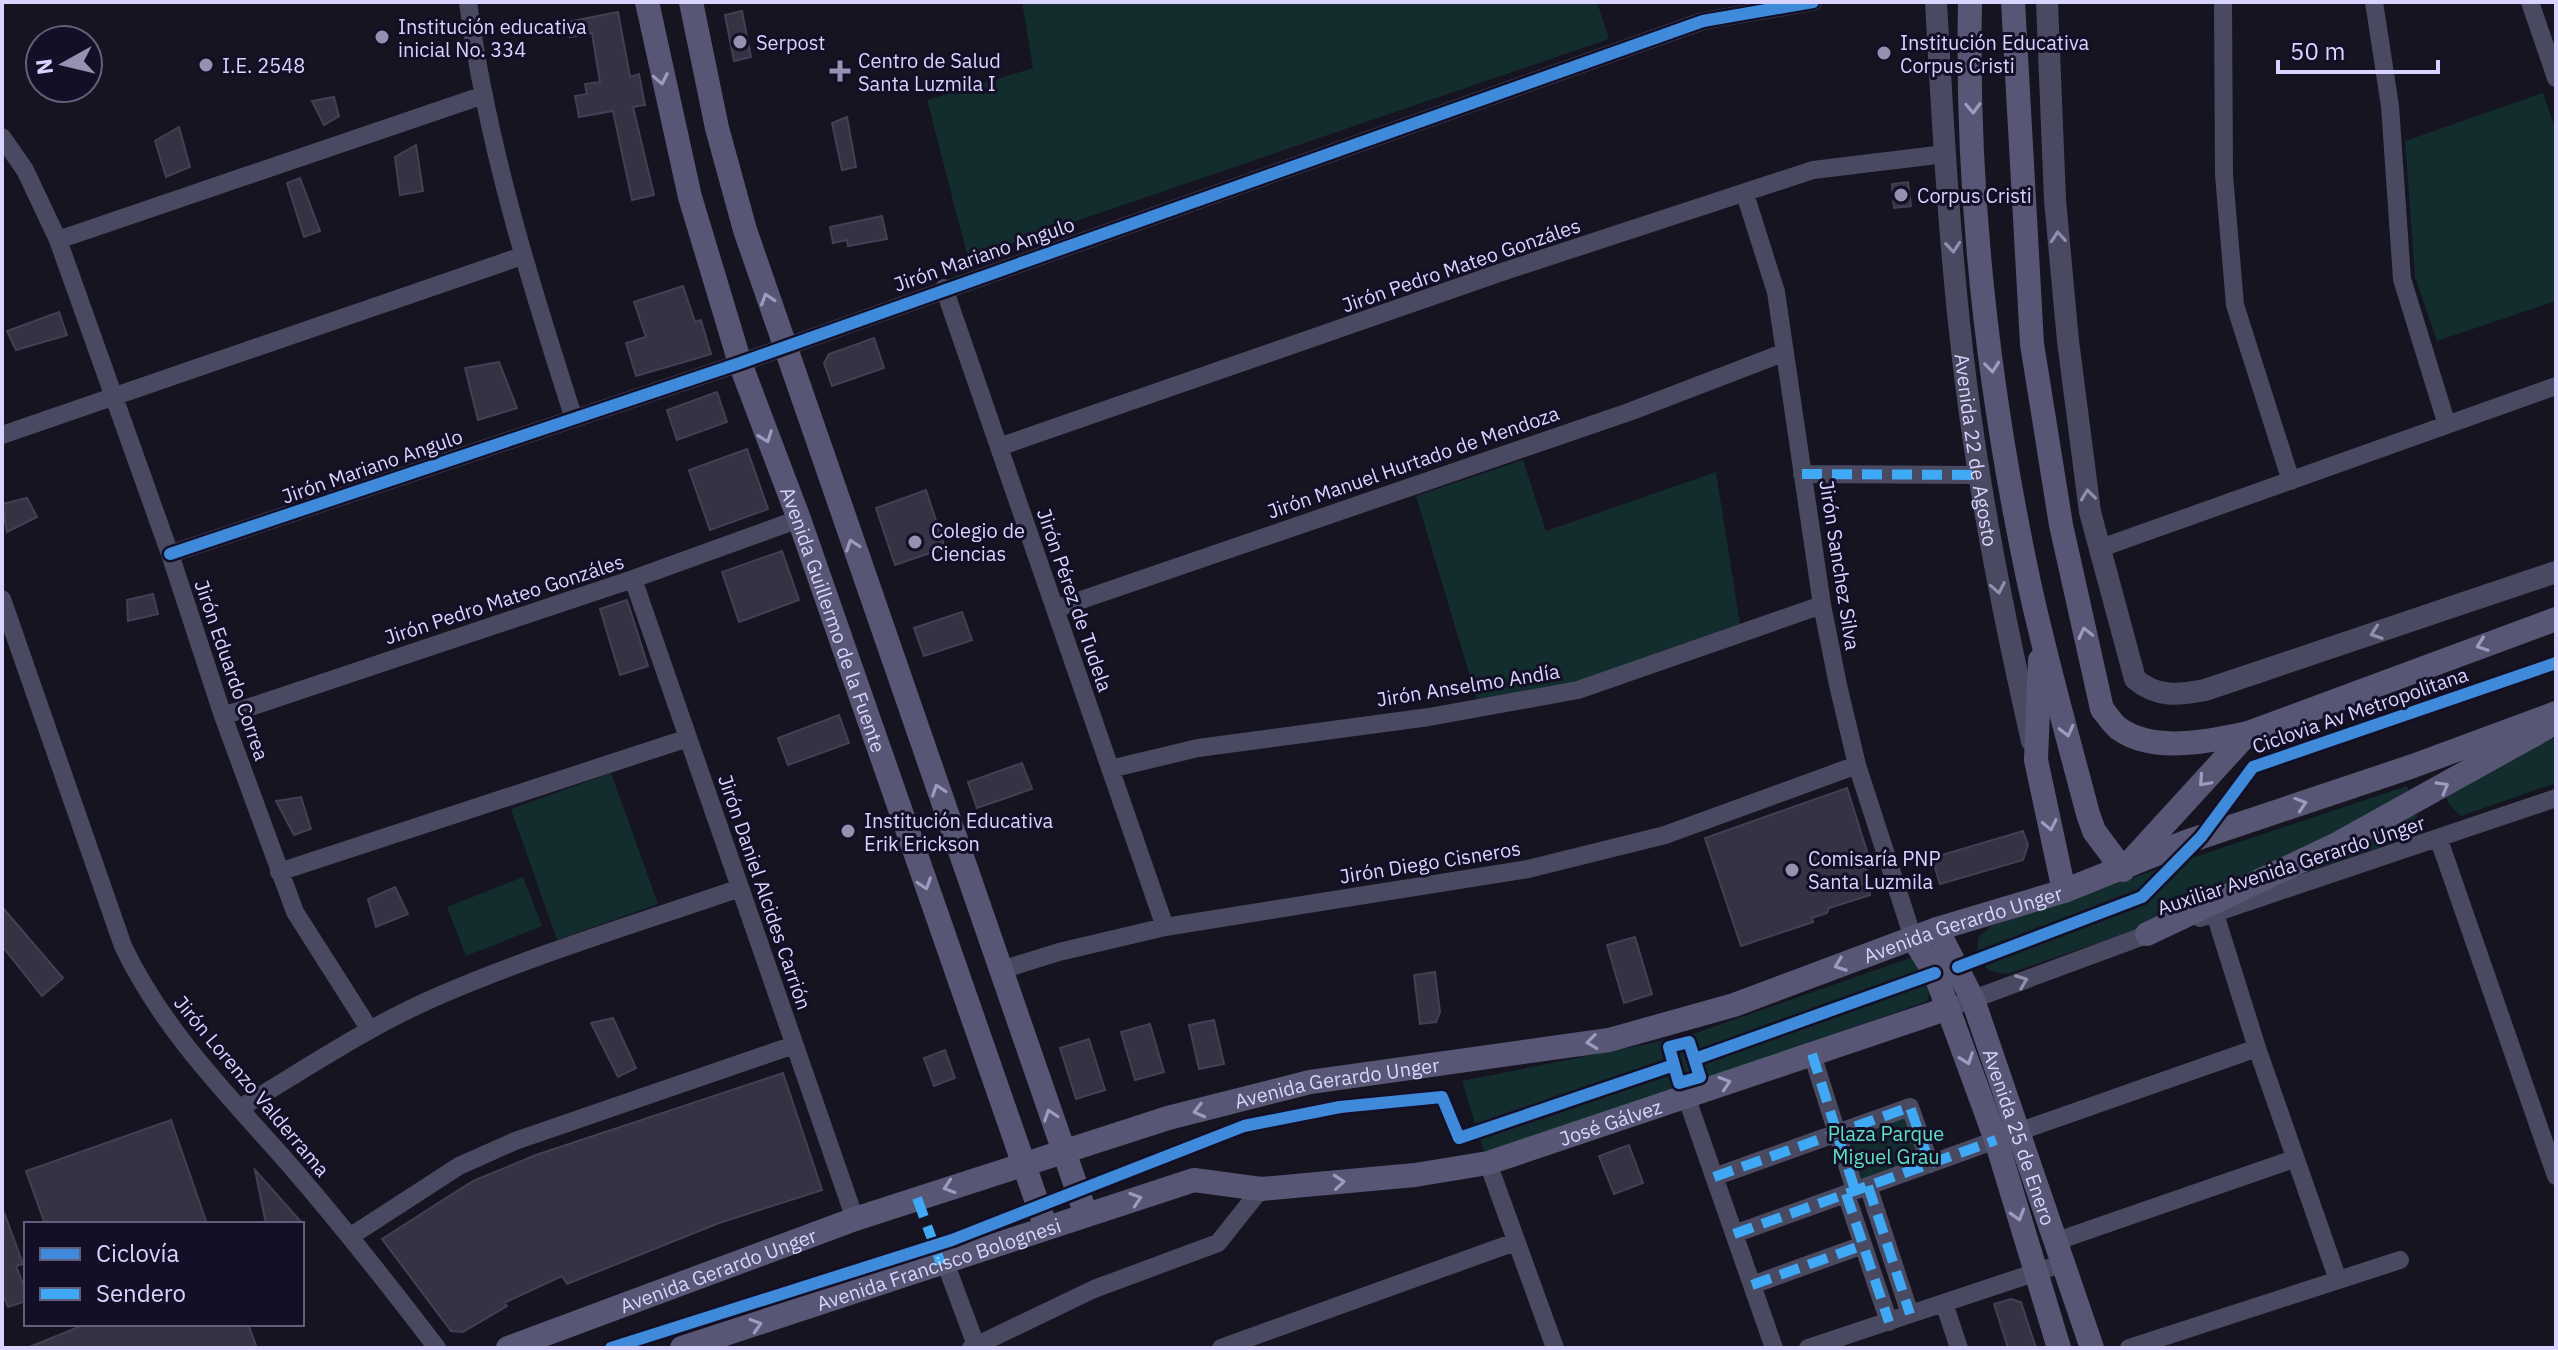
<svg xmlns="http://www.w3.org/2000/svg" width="2558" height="1350" font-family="'IBM Plex Sans',sans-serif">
	<rect width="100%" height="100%" fill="#161421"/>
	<path fill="#132c2d" d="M 1022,2 L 1597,2 L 1609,39 L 968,258 L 927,100 L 1033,68 Z
		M 2543,93 L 2556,131 L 2556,301 L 2437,341 L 2415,277 L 2405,141 Z
		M 1523,460 L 1546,531 L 1716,472 L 1740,624 L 1576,683 L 1477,700 L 1416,496 Z
		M 2556,738 L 2556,783 L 2461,816 C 2445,803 2443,795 2448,776 Z
		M 611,773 L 658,904 L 557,940 L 511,809 Z
		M 2407,786 L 2423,833 L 2007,974 L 1990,971 L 1977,959 L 1978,938 L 1992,925 Z
		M 523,877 L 542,926 L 466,956 L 447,907 Z
		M 1913,957 L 1935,973 L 1927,1001 L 1722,1076 L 1484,1152 L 1462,1081 L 1687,1036 Z
		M 1910,1107 L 1928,1158 L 1861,1183 L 1844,1131 Z"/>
	<path fill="#343243" stroke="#433f54" stroke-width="2" d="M 742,11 L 751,57 L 734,61 L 725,15 Z
		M 618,12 L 630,77 L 639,74 L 645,105 L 633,107 L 654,195 L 632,200 L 613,111 L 579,117 L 575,96 L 587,94 L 585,84 L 600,82 L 592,33 L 570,37 L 567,22 Z
		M 334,97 L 339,116 L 324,125 L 312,101 Z
		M 847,117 L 856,167 L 842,170 L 832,123 Z
		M 179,127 L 190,167 L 166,177 L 155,141 Z
		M 416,145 L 423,191 L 400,195 L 395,157 Z
		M 300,178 L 320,231 L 304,237 L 287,183 Z
		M 1908,182 L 1911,206 L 1894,208 L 1892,184 Z
		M 882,216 L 887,239 L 848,246 L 847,240 L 833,243 L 830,227 Z
		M 683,286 L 695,322 L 701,320 L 711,354 L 636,376 L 626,343 L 646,337 L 634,302 Z
		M 59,312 L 67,335 L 16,350 L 7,331 Z
		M 874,338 L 884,368 L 832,386 L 824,363 L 829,354 Z
		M 499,362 L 517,408 L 478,420 L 465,368 Z
		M 717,392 L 727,422 L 677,440 L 667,410 Z
		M 747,449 L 768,509 L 710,530 L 689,470 Z
		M 926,490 L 945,548 L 895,565 L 876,508 Z
		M 27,498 L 37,517 L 7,532 L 2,504 Z
		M 782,551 L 799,600 L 739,622 L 722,572 Z
		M 153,594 L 158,614 L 128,621 L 127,600 Z
		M 627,600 L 648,666 L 620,675 L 600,609 Z
		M 962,612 L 972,640 L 924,656 L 914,628 Z
		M 839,715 L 849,743 L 788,765 L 778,738 Z
		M 1022,763 L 1032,789 L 977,808 L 968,782 Z
		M 1847,788 L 1870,861 L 1865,862 L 1870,895 L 1829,908 L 1827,913 L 1812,918 L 1813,922 L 1741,946 L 1705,838 Z
		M 301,797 L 311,829 L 294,835 L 276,801 Z
		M 2023,831 L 2028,845 L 2023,860 L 1940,884 L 1932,858 Z
		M 395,887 L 408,914 L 376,927 L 368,899 Z
		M 2,907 L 63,978 L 42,996 L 2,946 Z
		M 1635,937 L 1652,994 L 1624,1003 L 1607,945 Z
		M 1435,972 L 1440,1012 L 1436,1022 L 1420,1024 L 1414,975 Z
		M 613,1018 L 636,1068 L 618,1077 L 591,1023 Z
		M 1214,1020 L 1224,1064 L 1199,1069 L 1189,1025 Z
		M 1150,1024 L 1164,1072 L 1135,1080 L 1121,1032 Z
		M 1089,1039 L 1105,1090 L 1076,1099 L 1060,1048 Z
		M 945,1050 L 955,1078 L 934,1086 L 924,1058 Z
		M 783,1073 L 822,1190 L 719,1223 L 567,1284 L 562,1276 L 504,1303 L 507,1306 L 463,1332 L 451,1331 L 382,1239 L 473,1181 L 536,1155 Z
		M 171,1120 L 207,1224 L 45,1224 L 26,1171 Z
		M 1629,1145 L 1643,1183 L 1614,1194 L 1599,1156 Z
		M 255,1170 L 303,1224 L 266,1224 Z
		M 4,1212 L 23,1264 L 16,1266 L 26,1292 L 26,1301 L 8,1307 L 2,1292 Z
		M 2011,1299 L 2021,1302 L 2036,1348 L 2008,1348 L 1994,1304 Z
		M 86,1324 L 248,1324 L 257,1348 L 27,1348 Z"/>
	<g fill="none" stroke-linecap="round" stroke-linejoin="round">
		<path stroke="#4a4962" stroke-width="18" d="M 468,2 C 487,145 530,282 574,419
			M 2223,2 L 2224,175 L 2235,305 L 2291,481
			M 2374,2 L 2390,106 L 2402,279 L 2447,425
			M 2530,2 L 2556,78
			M 2,137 L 25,170 L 58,240 L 170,554 L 223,716 L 295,912 L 370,1030
			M 1745,194 L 1776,292 L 1822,605 L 1838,685 L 1857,765 L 1913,938
			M 58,240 L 484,95
			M 944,288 L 1165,927
			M 2,435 L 522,256
			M 999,447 L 1499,273 L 1813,170 L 1945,154
			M 1802,474 L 1980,475
			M 2098,549 L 2556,386
			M 170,554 L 740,363 L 1703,21 L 1813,2
			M 633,579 L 855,1219
			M 2,599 L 123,946 C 163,1030 227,1094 288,1163 C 340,1223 389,1285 437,1348
			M 1055,609 L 1629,412 L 1783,353
			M 223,716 L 633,579 L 799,519
			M 1110,769 L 1198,748 L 1429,717 L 1578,690 L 1822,605
			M 2439,840 L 2556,1176
			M 279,872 L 688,738
			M 2215,914 L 2257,1048 L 2338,1280
			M 2200,918 L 2556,798
			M 1001,970 L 1059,952 L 1165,927 L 1528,869 L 1665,835 L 1857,765
			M 1949,1008 L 2157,931
			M 1812,1054 L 1855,1190
			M 1686,1096 L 1774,1348
			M 240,1108 C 304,1070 367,1027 436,997 C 535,954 639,923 740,888
			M 2018,1132 L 2257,1048
			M 1488,1163 L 1555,1348
			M 1714,1177 L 1910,1107 L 1930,1164
			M 1868,1186 L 1910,1314
			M 1846,1194 L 1889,1322
			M 1734,1234 L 1996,1140
			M 351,1236 L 459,1166 L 515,1141 L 794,1045
			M 2057,1241 L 2294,1159
			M 945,1262 L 977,1348
			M 1752,1285 L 1863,1245
			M 1944,1303 L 1959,1348
			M 971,1348 L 1094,1289 L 1218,1243 L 1261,1189
			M 1221,1348 L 1515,1242
			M 1808,1348 L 2064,1263
			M 2129,1348 L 2400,1260"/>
		<g stroke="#4a4962" stroke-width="22">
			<path id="s1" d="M 1936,2 C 1943,129 1950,257 1966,383 C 1981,504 2005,623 2032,741"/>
			<path d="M 2047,2 L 2055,200 L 2068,341 L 2090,512 L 2135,679 C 2157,698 2179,695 2205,690 L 2556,572"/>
		</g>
		<g stroke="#575674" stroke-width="24">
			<path id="s2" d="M 647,2 L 690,197 L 740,363 L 799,519 L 1046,1228"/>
			<path d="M 691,2 L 717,128 L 745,230 L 1086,1215"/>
			<path d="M 1970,2 C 1966,192 1988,387 2027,573 C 2044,654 2067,734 2088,814 L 2094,831 L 2123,870"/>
			<path d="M 2013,2 L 2032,344 L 2061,525 L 2102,709 C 2107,715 2112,723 2118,728 C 2153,754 2210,741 2248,733"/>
			<path d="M 2040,660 L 2036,760 L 2064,891"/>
			<path d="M 2130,862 L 2248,733 L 2556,619"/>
			<path id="s3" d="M 1937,929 L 1973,1000 L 2092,1348"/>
			<path d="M 2147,934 L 2337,844 L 2546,728"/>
			<path d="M 1913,938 L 1935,973 L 1996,1140 L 2059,1348"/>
			<path id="s4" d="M 508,1348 L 855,1219 L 1168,1118 L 1310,1082 L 1609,1040 L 1734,1005 L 1937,929 L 2064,891 L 2186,842 L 2413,766 L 2556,713"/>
			<path id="s5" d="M 682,1348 L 1194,1180 L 1261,1189 L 1415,1175 L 1488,1163 L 1949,1008"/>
		</g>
		<path stroke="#3fa9f5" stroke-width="10" stroke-dasharray="20 10" stroke-linecap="butt" d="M 1802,474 L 1980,475
			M 1812,1054 L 1855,1190
			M 1714,1177 L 1910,1107 L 1930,1164
			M 1868,1186 L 1910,1314
			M 1846,1194 L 1889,1322
			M 917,1198 L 941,1264
			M 1734,1234 L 1996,1140
			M 1752,1285 L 1863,1245"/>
		<defs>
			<path id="cycleway" d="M 170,554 L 740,363 L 1703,21 L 1813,2
				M 1958,967 L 2142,897 L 2201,837 L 2253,767 L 2556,663
				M 1695,1059 L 1935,973
				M 611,1348 L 952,1240 L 1244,1126 L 1340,1107 L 1442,1097 L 1459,1138 L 1674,1065 L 1679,1083 L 1700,1077 L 1689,1042 L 1669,1047 L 1674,1065"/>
		</defs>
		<use href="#cycleway" stroke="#130f26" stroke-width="17"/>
		<use href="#cycleway" stroke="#408adc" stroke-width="12"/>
	</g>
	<defs><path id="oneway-chevron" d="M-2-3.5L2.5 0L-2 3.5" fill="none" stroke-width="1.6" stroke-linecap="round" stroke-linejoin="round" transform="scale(2)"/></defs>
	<g stroke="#9e9bc0">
		<use href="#oneway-chevron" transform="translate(661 79) rotate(79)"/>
		<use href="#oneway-chevron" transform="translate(1973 108) rotate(88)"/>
		<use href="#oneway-chevron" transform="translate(767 299) rotate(-108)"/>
		<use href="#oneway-chevron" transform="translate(1992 367) rotate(84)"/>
		<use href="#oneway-chevron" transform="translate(766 437) rotate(70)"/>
		<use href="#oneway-chevron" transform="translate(852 545) rotate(-109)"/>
		<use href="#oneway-chevron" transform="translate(2085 633) rotate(-103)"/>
		<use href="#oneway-chevron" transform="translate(2482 645) rotate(160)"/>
		<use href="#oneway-chevron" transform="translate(2067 731) rotate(76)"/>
		<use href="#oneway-chevron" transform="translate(2204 781) rotate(132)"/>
		<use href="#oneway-chevron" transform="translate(2443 787) rotate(-30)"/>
		<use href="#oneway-chevron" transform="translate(938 790) rotate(-109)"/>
		<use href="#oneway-chevron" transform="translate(2301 804) rotate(-18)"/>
		<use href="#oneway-chevron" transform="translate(2050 825) rotate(78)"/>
		<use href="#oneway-chevron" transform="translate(925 884) rotate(71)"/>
		<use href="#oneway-chevron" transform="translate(1840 965) rotate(159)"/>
		<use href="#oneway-chevron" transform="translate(1592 1042) rotate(173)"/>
		<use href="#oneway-chevron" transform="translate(1967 1059) rotate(70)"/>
		<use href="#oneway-chevron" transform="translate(1725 1083) rotate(-18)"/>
		<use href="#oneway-chevron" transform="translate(1199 1111) rotate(165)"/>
		<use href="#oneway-chevron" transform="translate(1050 1115) rotate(-109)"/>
		<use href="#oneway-chevron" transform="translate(1339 1182) rotate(-5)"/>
		<use href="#oneway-chevron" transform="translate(949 1187) rotate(162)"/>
		<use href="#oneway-chevron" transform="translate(1136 1199) rotate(-18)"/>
		<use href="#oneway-chevron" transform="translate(2018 1215) rotate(74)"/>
		<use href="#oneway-chevron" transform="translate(756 1325) rotate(-17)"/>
	</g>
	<g stroke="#928eb0">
		<use href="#oneway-chevron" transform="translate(2058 237) rotate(-95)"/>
		<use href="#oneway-chevron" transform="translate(1953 247) rotate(85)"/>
		<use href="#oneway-chevron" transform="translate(2088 495) rotate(-97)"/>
		<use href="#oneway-chevron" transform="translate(1998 588) rotate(79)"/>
		<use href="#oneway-chevron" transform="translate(2376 633) rotate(161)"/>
		<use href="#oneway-chevron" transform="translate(2022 981) rotate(-21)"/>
	</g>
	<g fill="#9591b1" stroke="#130f26" stroke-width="3">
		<circle cx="382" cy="37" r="8"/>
		<circle cx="740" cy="42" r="8"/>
		<circle cx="1884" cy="53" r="8"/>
		<circle cx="206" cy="65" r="8"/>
		<path d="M836 59h8v8h8v8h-8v8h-8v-8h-8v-8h8z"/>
		<circle cx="1901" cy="195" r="8"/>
		<circle cx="915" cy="542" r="8"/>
		<circle cx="848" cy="831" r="8"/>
		<circle cx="1792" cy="870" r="8"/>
	</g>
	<g text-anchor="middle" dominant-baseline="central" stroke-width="6" stroke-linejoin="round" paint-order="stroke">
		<g font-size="20" fill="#d9d4ff" stroke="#130f26" text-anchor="start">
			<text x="398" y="26">Institución educativa<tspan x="398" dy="23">inicial No. 334</tspan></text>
			<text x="756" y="42">Serpost</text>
			<text x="1900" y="42">Institución Educativa<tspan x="1900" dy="23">Corpus Cristi</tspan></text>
			<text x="858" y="60">Centro de Salud<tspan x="858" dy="23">Santa Luzmila I</tspan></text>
			<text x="222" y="65">I.E. 2548</text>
			<text x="1917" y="195">Corpus Cristi</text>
			<text x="931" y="530">Colegio de<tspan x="931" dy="23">Ciencias</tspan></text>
			<text x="864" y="820">Institución Educativa<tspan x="864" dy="23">Erik Erickson</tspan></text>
			<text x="1808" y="858">Comisaría PNP<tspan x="1808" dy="23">Santa Luzmila</tspan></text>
		</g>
		<g font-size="20" fill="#d9d4ff" stroke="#130f26">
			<text transform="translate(984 254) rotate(-19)">Jirón Mariano Angulo</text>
			<text transform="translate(1461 265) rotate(-19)">Jirón Pedro Mateo Gonzáles</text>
			<text stroke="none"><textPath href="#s1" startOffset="450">Avenida 22 de Agosto</textPath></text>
			<text transform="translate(1413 462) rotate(-19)">Jirón Manuel Hurtado de Mendoza</text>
			<text transform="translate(372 466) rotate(-19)">Jirón Mariano Angulo</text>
			<text transform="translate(1840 565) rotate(81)">Jirón Sanchez Silva</text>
			<text transform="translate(504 599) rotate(-18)">Jirón Pedro Mateo Gonzáles</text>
			<text transform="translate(1075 600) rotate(71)">Jirón Pérez de Tudela</text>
			<text stroke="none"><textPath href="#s2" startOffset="646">Avenida Guillermo de la Fuente</textPath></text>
			<text transform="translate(232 670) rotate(71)">Jirón Eduardo Correa</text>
			<text transform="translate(1468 685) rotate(-9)">Jirón Anselmo Andía</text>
			<text transform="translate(2360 710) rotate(-19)">Ciclovia Av Metropolitana</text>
			<text transform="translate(1430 862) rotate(-9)">Jirón Diego Cisneros</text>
			<text transform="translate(2291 865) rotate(-18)">Auxiliar Avenida Gerardo Unger</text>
			<text transform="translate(765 892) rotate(71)">Jirón Daniel Alcides Carrión</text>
			<text stroke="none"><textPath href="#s4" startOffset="1520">Avenida Gerardo Unger</textPath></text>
			<text stroke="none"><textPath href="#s4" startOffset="872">Avenida Gerardo Unger</textPath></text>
			<text transform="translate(252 1086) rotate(50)">Jirón Lorenzo Valderrama</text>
			<text stroke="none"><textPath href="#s5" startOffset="964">José Gálvez</textPath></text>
			<text stroke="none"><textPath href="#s3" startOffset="224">Avenida 25 de Enero</textPath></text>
			<text stroke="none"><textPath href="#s5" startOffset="270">Avenida Francisco Bolognesi</textPath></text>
			<text stroke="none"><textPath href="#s4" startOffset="224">Avenida Gerardo Unger</textPath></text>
		</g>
		<g font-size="20" fill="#5fe0c0" stroke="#130f26">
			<text x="1886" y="1133">Plaza Parque<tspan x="1886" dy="23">Miguel Grau</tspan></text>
		</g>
	</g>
	<rect width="2558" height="1350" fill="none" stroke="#d9d4ff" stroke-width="8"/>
	<rect x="24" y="1222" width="280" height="104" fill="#130f26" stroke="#625e7d" stroke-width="2"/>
	<rect x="40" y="1248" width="40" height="12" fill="#408adc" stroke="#625e7d" stroke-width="2"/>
	<text x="96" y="1262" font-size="24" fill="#d9d4ff">Ciclovía</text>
	<rect x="40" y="1288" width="40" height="12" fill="#3fa9f5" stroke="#625e7d" stroke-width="2"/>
	<text x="96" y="1302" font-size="24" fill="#d9d4ff">Sendero</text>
	<g transform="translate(64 64) rotate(262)"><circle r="38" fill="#130f26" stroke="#625e7d" stroke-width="2"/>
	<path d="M0-6L14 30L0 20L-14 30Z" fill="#9591b1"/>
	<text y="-12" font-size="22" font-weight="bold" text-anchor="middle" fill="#d9d4ff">N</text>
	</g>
	<path d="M2278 60v12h160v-12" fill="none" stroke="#d9d4ff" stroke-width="4"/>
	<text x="2290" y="60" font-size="24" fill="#d9d4ff" stroke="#130f26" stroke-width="6" paint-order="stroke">50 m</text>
</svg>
